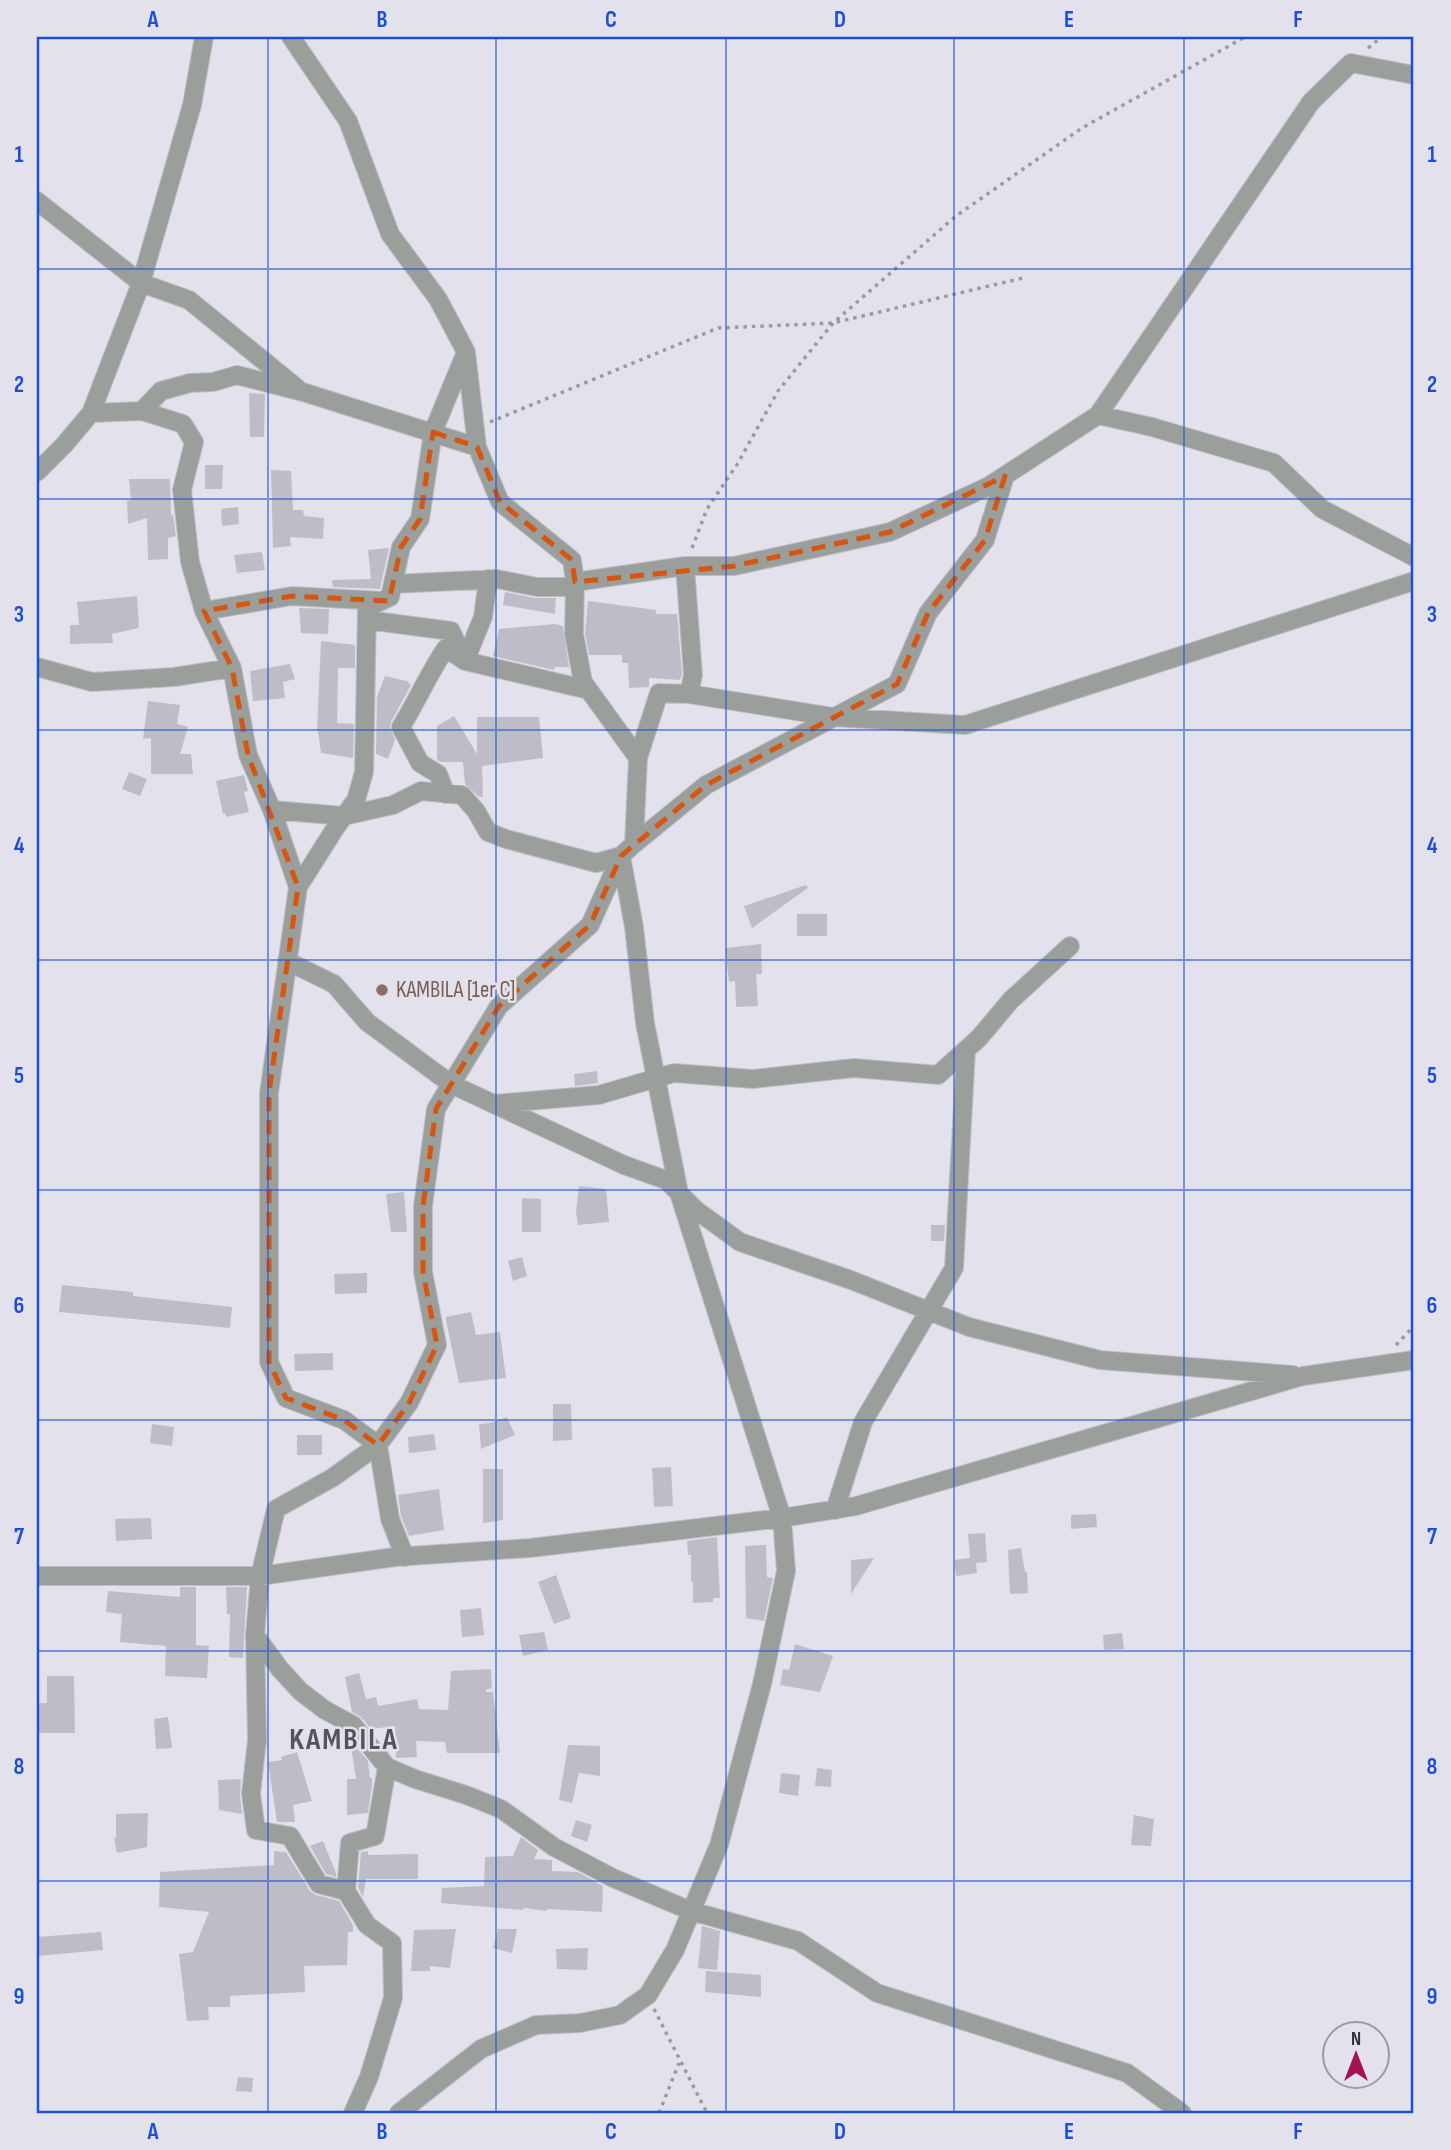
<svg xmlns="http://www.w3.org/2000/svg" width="1451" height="2150" font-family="'Sofia Sans Condensed',sans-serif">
	<rect width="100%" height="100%" fill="#e3e2ec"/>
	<path fill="#bebdc7" d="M 249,393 L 265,394 L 264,437 L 250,437 Z
		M 205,465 L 223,465 L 222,489 L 205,489 Z
		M 271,470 L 291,471 L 293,510 L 303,510 L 304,516 L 324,518 L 323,539 L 290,537 L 291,546 L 273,548 Z
		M 129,479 L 170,479 L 171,515 L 173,515 L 176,536 L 168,538 L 168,559 L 148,560 L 147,518 L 128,524 L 127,501 L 131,500 Z
		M 238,507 L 239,524 L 222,526 L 221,509 Z
		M 389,548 L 380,589 L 333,587 L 332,580 L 371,579 L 368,550 Z
		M 262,552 L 265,570 L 237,573 L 234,555 Z
		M 505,592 L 535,598 L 556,598 L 555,614 L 503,605 Z
		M 137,596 L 139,628 L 112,634 L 113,643 L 70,644 L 70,625 L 79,625 L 77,602 Z
		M 588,601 L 656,610 L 656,614 L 677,614 L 682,674 L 680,680 L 649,678 L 649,687 L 629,688 L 628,663 L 622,663 L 622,655 L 589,655 L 585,633 Z
		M 299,608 L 329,609 L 328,634 L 301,633 Z
		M 555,624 L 563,626 L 569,667 L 555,667 L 554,670 L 493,656 L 499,629 Z
		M 321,641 L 355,645 L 355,668 L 338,668 L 337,723 L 354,724 L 353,758 L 321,753 L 318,731 L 317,731 Z
		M 290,664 L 295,679 L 283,682 L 285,698 L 253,701 L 250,671 Z
		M 385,676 L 407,681 L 411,685 L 391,722 L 390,727 L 395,740 L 388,759 L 376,754 L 377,697 Z
		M 148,701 L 180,705 L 177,724 L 188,727 L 180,754 L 191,754 L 193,774 L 151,774 L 151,738 L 143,739 Z
		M 454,716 L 477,754 L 477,717 L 539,717 L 543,758 L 482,766 L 483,797 L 479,797 L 465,784 L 463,762 L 441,762 L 437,760 L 437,726 Z
		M 129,772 L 147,779 L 140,796 L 122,789 Z
		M 244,775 L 248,791 L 244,792 L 249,812 L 226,817 L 225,813 L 223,814 L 216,781 Z
		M 806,885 L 808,888 L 752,928 L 744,906 Z
		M 797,914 L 827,914 L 827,936 L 797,936 Z
		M 761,944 L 762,974 L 756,974 L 758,1006 L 736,1007 L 735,981 L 729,982 L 725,948 Z
		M 597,1071 L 598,1083 L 575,1086 L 574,1074 Z
		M 579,1186 L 606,1189 L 609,1222 L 578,1225 L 576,1211 Z
		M 404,1192 L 407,1232 L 391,1232 L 386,1194 Z
		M 522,1198 L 541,1199 L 541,1232 L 522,1232 Z
		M 931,1225 L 945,1225 L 944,1241 L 931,1241 Z
		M 522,1257 L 527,1276 L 513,1281 L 508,1261 Z
		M 367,1273 L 367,1293 L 335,1294 L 334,1274 Z
		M 62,1285 L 133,1292 L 133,1296 L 232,1307 L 230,1328 L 59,1312 Z
		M 471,1312 L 476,1335 L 500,1332 L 506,1378 L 459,1383 L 446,1320 L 446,1317 Z
		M 333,1353 L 333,1370 L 295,1371 L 294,1354 Z
		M 553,1404 L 571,1404 L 572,1440 L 553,1441 Z
		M 507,1417 L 515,1435 L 481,1449 L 479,1424 L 490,1423 Z
		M 152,1424 L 174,1427 L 172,1446 L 150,1443 Z
		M 434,1434 L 436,1450 L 409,1453 L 408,1437 Z
		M 297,1435 L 322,1435 L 322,1455 L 297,1455 Z
		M 671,1467 L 673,1506 L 654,1507 L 652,1468 Z
		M 483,1469 L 503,1469 L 503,1520 L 483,1523 Z
		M 439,1489 L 444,1530 L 409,1536 L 401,1516 L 398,1495 Z
		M 1096,1514 L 1097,1527 L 1071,1529 L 1071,1515 Z
		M 151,1518 L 152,1539 L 116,1541 L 115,1519 Z
		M 985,1533 L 987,1562 L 976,1563 L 977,1573 L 956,1576 L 954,1560 L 970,1558 L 968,1534 Z
		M 717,1537 L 720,1598 L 713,1598 L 713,1602 L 693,1603 L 693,1582 L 691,1582 L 691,1555 L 688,1555 L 687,1541 Z
		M 766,1545 L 767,1577 L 773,1578 L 764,1621 L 746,1618 L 745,1546 Z
		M 1021,1548 L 1025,1572 L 1027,1572 L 1028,1593 L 1010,1594 L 1008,1550 Z
		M 874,1558 L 851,1594 L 851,1560 Z
		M 556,1575 L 571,1618 L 554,1624 L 538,1582 Z
		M 180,1587 L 196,1587 L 196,1645 L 209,1646 L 207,1678 L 165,1676 L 166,1646 L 120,1642 L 122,1614 L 106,1612 L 108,1591 L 180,1597 Z
		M 226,1587 L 247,1587 L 243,1658 L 229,1657 L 230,1614 L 227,1614 Z
		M 481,1608 L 484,1635 L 462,1637 L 460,1610 Z
		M 544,1632 L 548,1650 L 523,1656 L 519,1635 Z
		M 1122,1633 L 1124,1649 L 1104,1650 L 1103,1635 Z
		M 795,1644 L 833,1656 L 820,1692 L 780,1685 L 783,1669 L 789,1670 Z
		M 491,1669 L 492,1688 L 486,1690 L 486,1692 L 493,1692 L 500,1753 L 447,1753 L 445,1742 L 416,1741 L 417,1757 L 396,1758 L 395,1726 L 371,1729 L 361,1717 L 352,1712 L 345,1677 L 359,1673 L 366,1699 L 376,1697 L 378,1706 L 417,1699 L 419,1709 L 448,1710 L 451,1671 Z
		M 47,1676 L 74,1676 L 75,1733 L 37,1733 L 37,1703 L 47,1703 Z
		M 168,1717 L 172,1748 L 156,1749 L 154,1719 Z
		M 350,1740 L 368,1761 L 370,1778 L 372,1778 L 372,1785 L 368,1813 L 347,1815 L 347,1779 L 356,1779 Z
		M 568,1745 L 600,1746 L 600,1776 L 579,1773 L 572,1803 L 559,1800 Z
		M 297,1752 L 312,1801 L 293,1805 L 295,1822 L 277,1822 L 268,1762 L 282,1760 L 281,1757 Z
		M 817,1768 L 832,1770 L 831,1787 L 815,1786 Z
		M 781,1773 L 800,1775 L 798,1796 L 779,1793 Z
		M 241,1779 L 240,1795 L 242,1814 L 219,1810 L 218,1780 Z
		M 148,1813 L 147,1847 L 117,1853 L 114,1838 L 116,1838 L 116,1814 Z
		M 1134,1815 L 1154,1819 L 1151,1846 L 1131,1845 Z
		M 576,1820 L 592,1825 L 587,1842 L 571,1836 Z
		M 521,1837 L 538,1850 L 534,1859 L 552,1860 L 552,1871 L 578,1872 L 603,1886 L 602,1912 L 547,1909 L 547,1911 L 524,1908 L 523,1910 L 441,1903 L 442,1888 L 484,1886 L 485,1857 L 513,1856 Z
		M 323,1841 L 336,1873 L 336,1877 L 326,1874 L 310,1846 Z
		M 274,1851 L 286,1852 L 310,1891 L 316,1895 L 339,1901 L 353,1925 L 353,1932 L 348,1932 L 347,1965 L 304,1966 L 305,1992 L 230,1996 L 230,2007 L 208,2007 L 209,2020 L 187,2021 L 179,1954 L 193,1952 L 209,1912 L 159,1907 L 160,1872 L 274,1865 Z
		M 368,1851 L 368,1855 L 418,1854 L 418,1879 L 366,1879 L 363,1897 L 358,1888 L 361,1852 Z
		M 702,1926 L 720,1931 L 717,1970 L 698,1968 Z
		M 456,1929 L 450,1968 L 430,1966 L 430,1971 L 411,1971 L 414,1930 Z
		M 498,1929 L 517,1929 L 512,1953 L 493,1948 Z
		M 101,1932 L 103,1950 L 37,1956 L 37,1937 Z
		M 588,1948 L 587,1970 L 557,1969 L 556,1949 Z
		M 706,1971 L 761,1975 L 761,1997 L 705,1992 Z
		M 238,2077 L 253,2078 L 252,2092 L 236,2091 Z"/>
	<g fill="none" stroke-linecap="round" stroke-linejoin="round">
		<defs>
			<path id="street" d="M 291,37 L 348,121 L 390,234 L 438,299 L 466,352 L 477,447
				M 37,201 L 141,283 L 189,300 L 297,388
				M 142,411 L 161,391 L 190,383 L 213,382 L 237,375 L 303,392 L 477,447 L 500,502 L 572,560 L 575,582 L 574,634 L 583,682 L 638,758
				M 91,413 L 142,411 L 183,424 L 194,442 L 182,490 L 190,562 L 204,611 L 232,668 L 248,755 L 272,810 L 298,887 L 269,1093 L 269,1362 L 286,1398 L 344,1420 L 378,1445 L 390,1519 L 405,1557
				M 1098,415 L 1311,102 L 1351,63 L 1414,75
				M 37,472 L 64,445 L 91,413 L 141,283 L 192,105 L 204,37
				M 575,582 L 685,566 L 734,566 L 890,532 L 989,486 L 1098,415 L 1152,427 L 1274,463 L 1322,509 L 1414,557
				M 393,584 L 497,579 L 537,587 L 575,587
				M 204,611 L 292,596 L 382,601
				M 367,620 L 451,631 L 465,661 L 589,690
				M 37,667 L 92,682 L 174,677 L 232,668
				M 689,694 L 833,717 L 965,725 L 1414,581
				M 446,794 L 438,774 L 420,763 L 401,727 C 417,701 429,673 446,648 L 465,661 L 483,617 L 488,579
				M 272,810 L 344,816 L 393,805 L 421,791 L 462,795 L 476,811 L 488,832 L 506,839 L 596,863 L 621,856 L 634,844 L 638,758 L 659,693 L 689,694 L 693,675 L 685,566
				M 634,844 L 706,785 L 897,684 L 928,613 L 985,540 L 1005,476
				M 298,887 L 336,827 L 356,800 L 364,772 L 367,608 L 390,597 L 401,547 L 420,519 L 433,432 L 466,352
				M 287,961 L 334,984 L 367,1022 L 451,1084 L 624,1165 L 666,1180 L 696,1210 L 740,1242 L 851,1280 L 969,1327 L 1100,1360 L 1293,1375
				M 494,1104 L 599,1095 L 674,1073 L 753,1079 L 854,1068 L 938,1075 L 979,1038 L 1011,1000 L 1070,946
				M 835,1510 L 863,1422 L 954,1268 L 966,1050
				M 37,1576 L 260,1576 L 395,1557 L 530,1548 L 782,1518 L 856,1506 L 1303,1376 L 1414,1360
				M 255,1635 L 280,1669 L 300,1691 L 325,1710 L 353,1725 L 387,1767 L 415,1779 L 466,1795 L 501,1809 L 554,1847 L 613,1878 L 691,1911 L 798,1941 L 877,1993 L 1127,2073 L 1182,2113
				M 346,1891 L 350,1843 L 375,1836 L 387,1767
				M 353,2113 L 369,2077 L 393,1998 L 392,1943 L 367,1925 L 346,1891 L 319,1884 L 290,1836 L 256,1830 L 251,1794 L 257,1740 L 255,1635 L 260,1576 L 276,1509 L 332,1478 L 378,1445 L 409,1403 L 437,1345 L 423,1272 L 423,1206 L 436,1109 L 499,1006 L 590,925 L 621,856 L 634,927 L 645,1023 L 679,1193 L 782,1518 L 786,1571 L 762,1684 L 719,1845 L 675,1950 L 648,1995 L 620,2015 L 580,2023 L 536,2025 L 481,2049 L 399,2113"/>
		</defs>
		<use href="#street" stroke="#bfbec7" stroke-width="20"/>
		<path stroke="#9b9aa1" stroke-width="3.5" stroke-dasharray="3.5 5" stroke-linecap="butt" d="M 1368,48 L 1382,37
			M 490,422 L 718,328 L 833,323 L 1023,278
			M 692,548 L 707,509 L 738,463 L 778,391 L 833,323 L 956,216 L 1082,128 L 1245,37
			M 1396,1345 L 1414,1326
			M 654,2009 L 707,2113
			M 659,2113 L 679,2063"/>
		<use href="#street" stroke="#9b9f9c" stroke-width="18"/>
	</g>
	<path fill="none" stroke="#d65510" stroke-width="5" stroke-dasharray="14 9" stroke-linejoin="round" d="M 433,432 L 477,447 L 500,502 L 572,560 L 575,582 L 734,566 L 890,532 L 1005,476 L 985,540 L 928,613 L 897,684 L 706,785 L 621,856 L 590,925 L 499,1006 L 436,1109 L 423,1206 L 423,1272 L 437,1345 L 409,1403 L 378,1445 L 344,1420 L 286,1398 L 269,1362 L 269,1093 L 298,887 L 248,755 L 232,668 L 204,611 L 292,596 L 389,601 L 401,547 L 420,519 Z"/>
	<path fill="none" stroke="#1d4ed8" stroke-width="2" stroke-opacity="0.55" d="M 268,37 L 268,2113M 496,37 L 496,2113M 726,37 L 726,2113M 954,37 L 954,2113M 1184,37 L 1184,2113M 37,269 L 1414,269M 37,499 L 1414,499M 37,730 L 1414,730M 37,960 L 1414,960M 37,1190 L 1414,1190M 37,1420 L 1414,1420M 37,1651 L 1414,1651M 37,1881 L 1414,1881"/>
	<circle fill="#8d6e63" stroke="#e3e2ec" stroke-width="2.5" cx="382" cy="990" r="7"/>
	<g text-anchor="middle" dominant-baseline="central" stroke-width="5" stroke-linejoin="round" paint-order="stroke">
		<g font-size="23" fill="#785e54" stroke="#e3e2ec" text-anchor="start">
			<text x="396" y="990">KAMBILA [1er C]</text>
		</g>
		<g font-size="30" font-weight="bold" letter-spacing="2" fill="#55545c" stroke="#e3e2ec">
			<text x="344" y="1740">KAMBILA</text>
		</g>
	</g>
	<rect width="1451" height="2150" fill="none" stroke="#e3e2ec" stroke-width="77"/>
	<g transform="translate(1356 2055)"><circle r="33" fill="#e3e2ec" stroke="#9c9ba2" stroke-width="2"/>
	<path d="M0-5L12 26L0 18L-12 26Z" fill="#a31254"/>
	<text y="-10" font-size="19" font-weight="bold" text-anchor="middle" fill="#313034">N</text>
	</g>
	<rect x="38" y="38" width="1374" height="2074" fill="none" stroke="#1d4ed8" stroke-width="2.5"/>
	<g font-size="23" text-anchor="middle" font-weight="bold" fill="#1d4ed8">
		<text x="153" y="27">A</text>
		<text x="382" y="27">B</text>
		<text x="611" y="27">C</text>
		<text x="840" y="27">D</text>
		<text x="1069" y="27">E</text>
		<text x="1298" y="27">F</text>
		<text x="19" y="162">1</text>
		<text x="1432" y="162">1</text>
		<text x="19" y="392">2</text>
		<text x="1432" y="392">2</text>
		<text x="19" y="622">3</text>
		<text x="1432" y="622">3</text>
		<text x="19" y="853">4</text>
		<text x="1432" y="853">4</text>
		<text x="19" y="1083">5</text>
		<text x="1432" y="1083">5</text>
		<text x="19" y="1313">6</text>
		<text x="1432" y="1313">6</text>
		<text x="19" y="1544">7</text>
		<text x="1432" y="1544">7</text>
		<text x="19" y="1774">8</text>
		<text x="1432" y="1774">8</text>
		<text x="19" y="2004">9</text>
		<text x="1432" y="2004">9</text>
		<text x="153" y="2139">A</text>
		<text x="382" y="2139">B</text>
		<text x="611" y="2139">C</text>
		<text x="840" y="2139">D</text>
		<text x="1069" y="2139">E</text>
		<text x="1298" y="2139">F</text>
	</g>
</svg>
